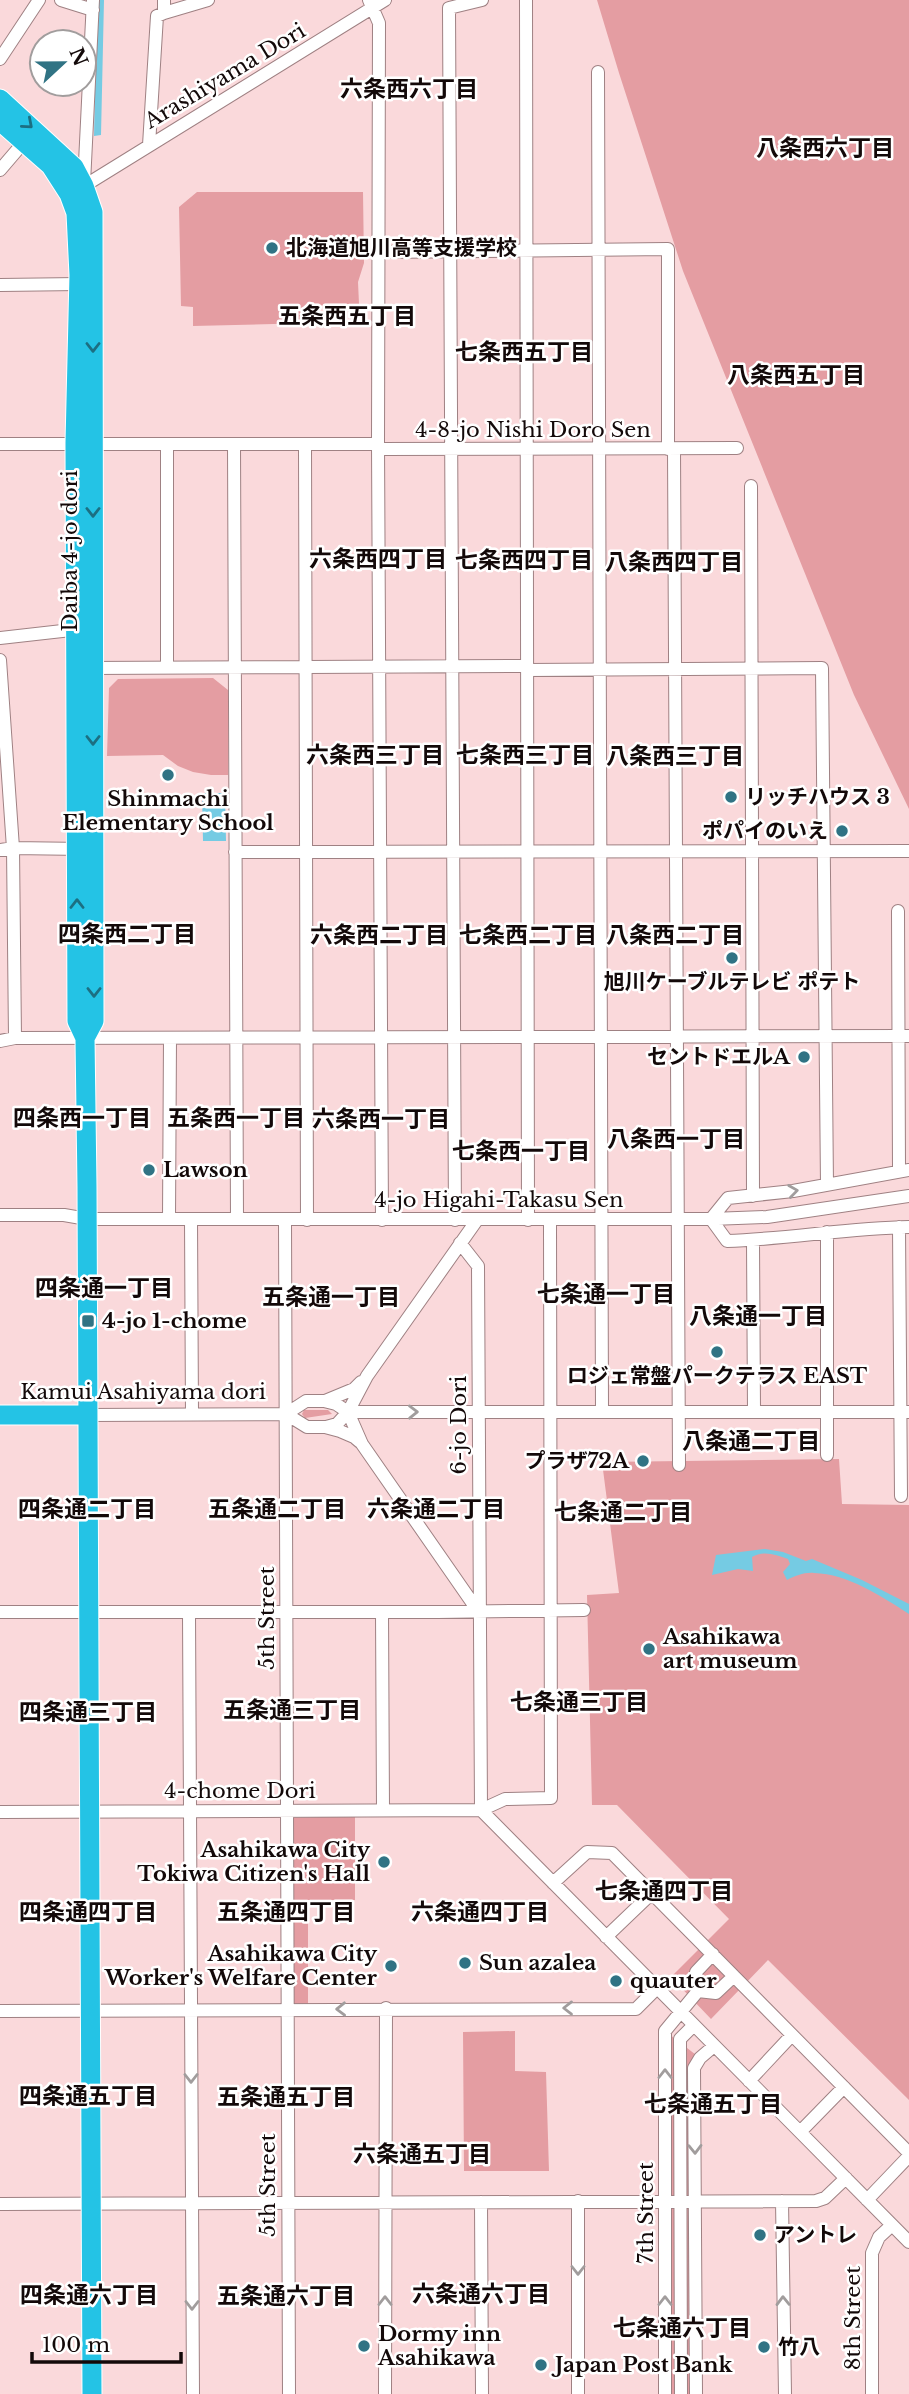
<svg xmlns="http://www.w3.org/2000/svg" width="909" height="2394" font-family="'Libre Baskerville','Noto Sans JP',serif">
	<rect width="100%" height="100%" fill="#fad9db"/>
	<path fill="#e49da2" d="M 597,0 L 909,0 L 909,809 L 854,695 L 683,271 L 619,73 Z
		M 197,192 L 363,192 L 364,263 L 358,282 L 359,304 L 313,306 L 313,323 L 193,326 L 193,307 L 181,306 L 179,207 Z
		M 213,678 L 228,690 L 228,775 L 211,775 L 193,772 L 178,766 L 163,755 L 107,756 L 109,688 L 118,679 Z
		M 304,1410 L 328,1410 L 332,1414 L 305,1418 L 302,1414 Z
		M 839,1459 L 842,1504 L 909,1505 L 909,2100 L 768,1960 L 711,2019 L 671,1977 L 729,1919 L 617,1805 L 592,1805 L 587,1595 L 619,1593 L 602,1462 Z
		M 355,1816 L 355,1900 L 308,1900 L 308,2009 L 287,2009 L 288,1818 Z
		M 515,2031 L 515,2071 L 546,2072 L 549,2171 L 464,2171 L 463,2032 Z
		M 665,2031 L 700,2058 L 697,2394 L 665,2394 Z"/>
	<path fill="#75cbe3" d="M 97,0 L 104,0 L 101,135 L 94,136 Z
		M 202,793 L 225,793 L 226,841 L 203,841 Z
		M 765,1549 L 783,1552 L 806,1561 L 812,1559 L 862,1580 L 909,1604 L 909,1614 C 881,1596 848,1574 814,1573 C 805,1572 795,1576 787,1580 L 783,1572 L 790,1564 L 788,1559 C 776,1555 764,1550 752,1557 L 753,1571 L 738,1569 L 712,1575 L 716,1555 Z"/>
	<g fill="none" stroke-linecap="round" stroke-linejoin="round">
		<defs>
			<path id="minor" d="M 61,0 L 93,10
				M 369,0 L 379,23 L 378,444 L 382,1220
				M 526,0 L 528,1220
				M 164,13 L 208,0
				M 0,59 L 39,0
				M 598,72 L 602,1412
				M 149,145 L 157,16 L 164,13 L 164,0
				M 0,170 L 24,142
				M 84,183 L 93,0
				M 84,186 L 385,0
				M 378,252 L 668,249 L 668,449
				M 0,285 L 79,284
				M 0,444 L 378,444
				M 167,444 L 167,667
				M 234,444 L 237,1219
				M 305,444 L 307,1220
				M 378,449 L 737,448
				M 674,449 L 679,1465
				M 751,486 L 753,1196
				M 0,638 L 80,629
				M 0,660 L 13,848 L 15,1038
				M 87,668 L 527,666
				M 527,670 L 822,668 L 827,1185
				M 0,850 L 13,848 L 83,849
				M 235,852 L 909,851
				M 898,911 L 899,1170
				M 0,1041 L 15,1038 L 909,1036
				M 0,1215 L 64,1215 L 87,1219 L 711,1219 L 767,1217 L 909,1196
				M 169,1219 L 170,1038
				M 191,1219 L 192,1415
				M 711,1219 L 728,1198 L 793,1191 L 909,1170
				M 711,1219 L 727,1241 C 788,1239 848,1228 909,1227
				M 285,1220 L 289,2394
				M 455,1220 L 449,8 L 482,0
				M 899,1227 L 901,1496
				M 827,1232 L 827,1455
				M 753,1241 L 754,1411
				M 460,1243 L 478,1266 L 481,1810 L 909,2242
				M 325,1401 L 354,1389 L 361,1382
				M 348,1412 L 909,1412
				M 286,1414 L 306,1401 L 324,1401 L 336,1404 L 348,1412 L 362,1444 L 478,1611
				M 88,1415 L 286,1414 L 307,1427 L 325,1427 L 340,1431 L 354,1437 L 360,1442
				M 326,1427 L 337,1424 L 348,1412 L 367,1376 L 477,1220
				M 0,1612 L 437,1612 L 584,1610
				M 382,1612 L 383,1810
				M 189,1613 L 193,2394
				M 0,1812 L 481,1810 L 505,1799 L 551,1798 L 550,1220
				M 553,1883 L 587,1852 L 612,1853 L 909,2153
				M 606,1937 L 652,1893
				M 713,1954 L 696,1972 L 698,1991 L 716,1993 L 734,1976
				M 0,2011 L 636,2009 L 657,1988
				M 749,2081 L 792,2035
				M 800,2132 L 844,2087
				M 867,2200 L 909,2156
				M 782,2201 L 785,2394
				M 481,2202 L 482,2394
				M 0,2204 L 816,2201 L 825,2198 L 846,2178
				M 385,2394 L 386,2008
				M 578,2394 L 578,2201
				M 665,2394 L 665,2031 L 698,1991
				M 681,2394 L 680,2039 L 694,2025
				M 696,2394 L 694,2068 L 700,2058 L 714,2046
				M 872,2394 L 872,2253 L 879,2237 L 892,2225"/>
			<path id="highway" d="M 0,99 L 74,167 L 84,186 L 93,212 L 94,1021 L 85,1038
				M 0,121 L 51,166 L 69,194 L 76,213 L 79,275 L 75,443 L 77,1021 L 85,1038 L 87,1187 L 92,2394
				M 0,1415 L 88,1415"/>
		</defs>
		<use href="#minor" stroke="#9f8183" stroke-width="14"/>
		<use href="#highway" stroke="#fff" stroke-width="21"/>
		<use href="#minor" stroke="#fff" stroke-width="12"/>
		<use href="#highway" stroke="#24c3e5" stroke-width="19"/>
	</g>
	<defs><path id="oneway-chevron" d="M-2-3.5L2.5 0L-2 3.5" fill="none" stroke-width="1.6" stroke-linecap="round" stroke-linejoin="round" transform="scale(1.75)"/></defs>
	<g stroke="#1c6f82">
		<use href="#oneway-chevron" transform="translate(28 124) rotate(41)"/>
		<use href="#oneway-chevron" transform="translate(93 347) rotate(90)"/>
		<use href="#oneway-chevron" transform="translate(93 512) rotate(90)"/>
		<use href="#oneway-chevron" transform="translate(93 740) rotate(90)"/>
		<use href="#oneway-chevron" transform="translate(77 904) rotate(-90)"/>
		<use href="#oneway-chevron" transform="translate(94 992) rotate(90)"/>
	</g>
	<g stroke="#a19d9d">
		<use href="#oneway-chevron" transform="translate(793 1191) rotate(-8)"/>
		<use href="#oneway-chevron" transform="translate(413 1412) rotate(-1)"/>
		<use href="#oneway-chevron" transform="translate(568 2008) rotate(-180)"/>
		<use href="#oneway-chevron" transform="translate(341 2009) rotate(179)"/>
		<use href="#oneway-chevron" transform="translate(665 2074) rotate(-90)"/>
		<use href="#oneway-chevron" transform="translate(191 2078) rotate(90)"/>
		<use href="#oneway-chevron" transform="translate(695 2149) rotate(89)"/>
		<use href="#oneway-chevron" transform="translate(578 2270) rotate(90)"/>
		<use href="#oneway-chevron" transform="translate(385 2301) rotate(-90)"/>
		<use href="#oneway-chevron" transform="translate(665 2301) rotate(-90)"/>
		<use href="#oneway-chevron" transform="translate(783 2301) rotate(-91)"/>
		<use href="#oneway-chevron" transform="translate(192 2305) rotate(90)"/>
	</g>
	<g fill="#307384" stroke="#fff" stroke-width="2.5">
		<circle cx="272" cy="248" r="7"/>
		<circle cx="168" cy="775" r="7"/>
		<circle cx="731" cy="797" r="7"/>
		<circle cx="842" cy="831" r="7"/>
		<circle cx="732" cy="958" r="7"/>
		<circle cx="804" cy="1057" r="7"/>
		<circle cx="149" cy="1170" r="7"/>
		<rect x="81" y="1314" width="14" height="14" rx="3.5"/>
		<circle cx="717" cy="1352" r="7"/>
		<circle cx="643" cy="1461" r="7"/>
		<circle cx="649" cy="1649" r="7"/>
		<circle cx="384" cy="1862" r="7"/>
		<circle cx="465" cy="1963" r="7"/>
		<circle cx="391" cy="1966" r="7"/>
		<circle cx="616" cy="1981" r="7"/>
		<circle cx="760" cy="2235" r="7"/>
		<circle cx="364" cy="2346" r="7"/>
		<circle cx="764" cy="2347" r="7"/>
		<circle cx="541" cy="2365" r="7"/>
	</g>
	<g text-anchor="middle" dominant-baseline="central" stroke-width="5" stroke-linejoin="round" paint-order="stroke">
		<g font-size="21" fill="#130909" stroke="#fff">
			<text transform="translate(225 76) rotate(-31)">Arashiyama Dori</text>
			<text x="533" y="430">4-8-jo Nishi Doro Sen</text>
			<text transform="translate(70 551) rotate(-90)">Daiba 4-jo dori</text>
			<text x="499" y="1200">4-jo Higahi-Takasu Sen</text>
			<text x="143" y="1392">Kamui Asahiyama dori</text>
			<text transform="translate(459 1425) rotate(-90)">6-jo Dori</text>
			<text transform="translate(267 1618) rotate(-90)">5th Street</text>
			<text x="240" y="1791">4-chome Dori</text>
			<text transform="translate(268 2185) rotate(-90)">5th Street</text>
			<text transform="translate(646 2213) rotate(-90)">7th Street</text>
			<text transform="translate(853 2318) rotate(-90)">8th Street</text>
		</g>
		<g font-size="21" font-weight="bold" fill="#130909" stroke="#fff" text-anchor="start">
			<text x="286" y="248">北海道旭川高等支援学校</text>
			<text x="745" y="797">リッチハウス 3</text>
			<text x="168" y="799" text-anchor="middle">Shinmachi<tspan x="168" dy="24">Elementary School</tspan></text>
			<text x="828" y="831" text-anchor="end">ポパイのいえ</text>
			<text x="732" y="982" text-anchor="middle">旭川ケーブルテレビ ポテト</text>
			<text x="790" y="1057" text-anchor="end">セントドエルA</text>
			<text x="163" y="1170">Lawson</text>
			<text x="102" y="1321">4-jo 1-chome</text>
			<text x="717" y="1376" text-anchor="middle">ロジェ常盤パークテラス EAST</text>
			<text x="629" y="1461" text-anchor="end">プラザ72A</text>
			<text x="663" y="1637">Asahikawa<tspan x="663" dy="24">art museum</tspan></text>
			<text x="370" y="1850" text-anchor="end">Asahikawa City<tspan x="370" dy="24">Tokiwa Citizen's Hall</tspan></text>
			<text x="377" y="1954" text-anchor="end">Asahikawa City<tspan x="377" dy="24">Worker's Welfare Center</tspan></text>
			<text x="479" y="1963">Sun azalea</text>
			<text x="630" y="1981">quauter</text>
			<text x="774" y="2235">アントレ</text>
			<text x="378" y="2334">Dormy inn<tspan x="378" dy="24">Asahikawa</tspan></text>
			<text x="778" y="2347">竹八</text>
			<text x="555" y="2365">Japan Post Bank</text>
		</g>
		<g font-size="23" font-weight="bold" fill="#130909" stroke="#fff">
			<text x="409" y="89">六条西六丁目</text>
			<text x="825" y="148">八条西六丁目</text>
			<text x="347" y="316">五条西五丁目</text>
			<text x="524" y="352">七条西五丁目</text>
			<text x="796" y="375">八条西五丁目</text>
			<text x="378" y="559">六条西四丁目</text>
			<text x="524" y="560">七条西四丁目</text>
			<text x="674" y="562">八条西四丁目</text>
			<text x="375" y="755">六条西三丁目</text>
			<text x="525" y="755">七条西三丁目</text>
			<text x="675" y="756">八条西三丁目</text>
			<text x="127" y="934">四条西二丁目</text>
			<text x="379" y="935">六条西二丁目</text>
			<text x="528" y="935">七条西二丁目</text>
			<text x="675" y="935">八条西二丁目</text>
			<text x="82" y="1118">四条西一丁目</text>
			<text x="236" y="1118">五条西一丁目</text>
			<text x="381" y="1119">六条西一丁目</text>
			<text x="676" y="1139">八条西一丁目</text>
			<text x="521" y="1151">七条西一丁目</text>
			<text x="104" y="1288">四条通一丁目</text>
			<text x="606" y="1294">七条通一丁目</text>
			<text x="331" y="1297">五条通一丁目</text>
			<text x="758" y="1316">八条通一丁目</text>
			<text x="751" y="1441">八条通二丁目</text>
			<text x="87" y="1509">四条通二丁目</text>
			<text x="277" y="1509">五条通二丁目</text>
			<text x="436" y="1509">六条通二丁目</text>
			<text x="623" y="1512">七条通二丁目</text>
			<text x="579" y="1702">七条通三丁目</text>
			<text x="292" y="1710">五条通三丁目</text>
			<text x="88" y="1712">四条通三丁目</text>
			<text x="664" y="1891">七条通四丁目</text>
			<text x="88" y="1912">四条通四丁目</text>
			<text x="286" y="1912">五条通四丁目</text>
			<text x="480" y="1912">六条通四丁目</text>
			<text x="88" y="2096">四条通五丁目</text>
			<text x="286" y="2097">五条通五丁目</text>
			<text x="713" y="2104">七条通五丁目</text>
			<text x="422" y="2154">六条通五丁目</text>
			<text x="481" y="2294">六条通六丁目</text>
			<text x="89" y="2295">四条通六丁目</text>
			<text x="286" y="2296">五条通六丁目</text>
			<text x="682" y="2328">七条通六丁目</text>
		</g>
	</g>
	<g transform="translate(63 63) rotate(68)"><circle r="33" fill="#ffffff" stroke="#a19d9d" stroke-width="2"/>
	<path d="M0-5L12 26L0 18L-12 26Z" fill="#307384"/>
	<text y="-10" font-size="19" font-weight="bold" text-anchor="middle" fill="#130909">N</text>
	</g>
	<path d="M32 2352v10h149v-10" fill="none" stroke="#130909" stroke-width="3.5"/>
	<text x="42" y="2352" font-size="21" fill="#130909" stroke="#ffffff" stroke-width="5" paint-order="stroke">100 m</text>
</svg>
